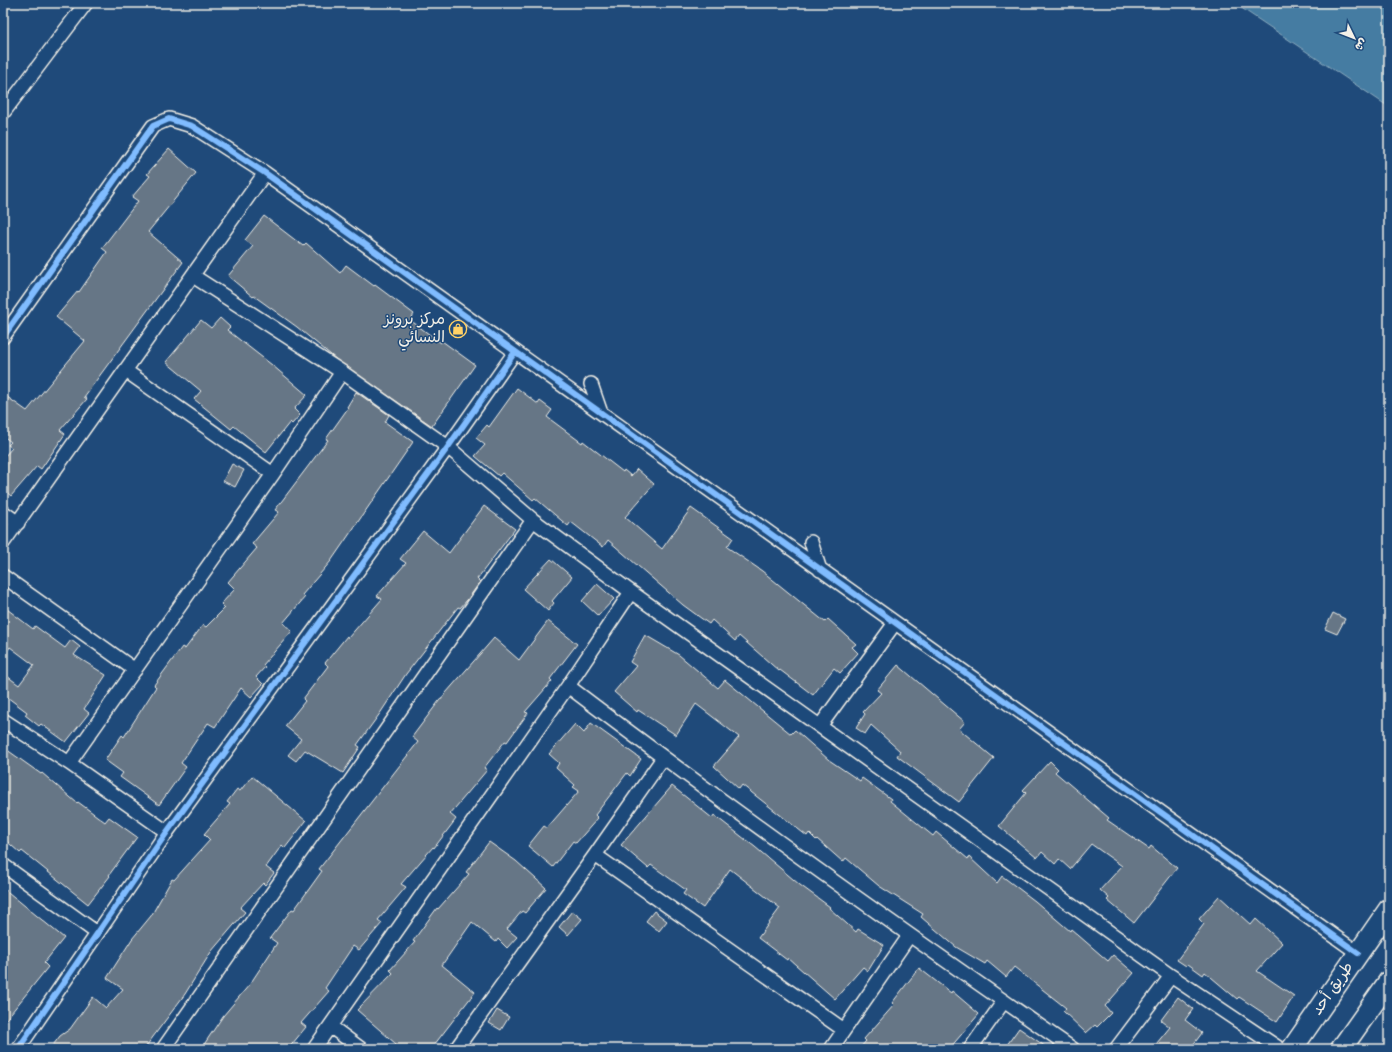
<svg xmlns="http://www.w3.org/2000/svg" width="1392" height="1052" font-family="'Indie Flower','Playpen Sans Arabic',sans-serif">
	<rect width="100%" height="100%" fill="#1f4a7a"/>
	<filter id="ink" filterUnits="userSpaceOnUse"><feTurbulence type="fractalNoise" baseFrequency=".025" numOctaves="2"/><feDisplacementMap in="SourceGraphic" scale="8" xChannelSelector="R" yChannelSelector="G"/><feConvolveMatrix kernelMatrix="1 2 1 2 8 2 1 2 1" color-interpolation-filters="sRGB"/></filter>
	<g filter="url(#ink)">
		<path fill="#457ca2" stroke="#8babbe" d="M 1234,3 L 1389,3 L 1389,107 Z"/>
		<path fill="#667686" stroke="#f4f1e8" d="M 169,149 L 196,173 L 148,232 L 183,262 L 84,397 L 87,399 L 60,430 L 65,434 L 41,469 L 37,466 L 11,496 L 3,489 L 3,458 L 12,448 L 8,445 L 11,442 L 3,436 L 3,394 L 27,411 L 85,341 L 56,317 L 78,291 L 79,292 L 107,252 L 102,248 L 138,201 L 132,197 L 150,176 L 147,174 Z
			M 264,216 L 303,246 L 306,243 L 340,273 L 346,265 L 374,286 L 375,285 L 414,314 L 410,320 L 441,343 L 442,341 L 475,365 L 432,426 L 337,360 L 297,327 L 254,296 L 253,297 L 228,276 L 253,246 L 245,240 Z
			M 220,318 L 230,327 L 227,330 L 272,365 L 307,395 L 294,409 L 300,415 L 292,424 L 290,422 L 266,452 L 234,426 L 231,429 L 194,399 L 201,391 L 166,362 L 201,320 L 211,328 Z
			M 517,388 L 538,404 L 540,401 L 552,410 L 547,417 L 582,443 L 583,441 L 623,472 L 624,470 L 631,476 L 637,469 L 654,484 L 625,517 L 662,549 L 691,508 L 733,538 L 727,547 L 762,571 L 825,622 L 828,619 L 856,644 L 852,647 L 858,653 L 840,673 L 834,668 L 813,695 L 780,670 L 779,671 L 739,636 L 735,641 L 712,620 L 709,624 L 683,605 L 608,540 L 603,547 L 571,522 L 568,526 L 535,498 L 533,500 L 502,473 L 499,476 L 475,456 L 485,445 L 476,438 L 487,425 L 489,427 Z
			M 356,392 L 389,415 L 385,422 L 413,442 L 331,561 L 302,595 L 305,597 L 283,623 L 292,631 L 263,665 L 265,667 L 256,677 L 263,684 L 251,697 L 241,688 L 215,727 L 208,723 L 181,763 L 186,767 L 159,805 L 120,777 L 123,773 L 105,760 L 122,735 L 124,737 L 156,687 L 154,685 L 182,647 L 185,649 L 203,625 L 206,627 L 225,608 L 221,604 L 235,589 L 228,582 L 257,548 L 252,544 L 279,512 L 275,510 L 328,440 L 326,439 L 348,408 L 347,407 Z
			M 232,464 L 244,470 L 235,487 L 223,481 Z
			M 484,506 L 515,529 L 477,579 L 480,582 L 468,599 L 460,608 L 458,607 L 406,674 L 381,712 L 357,745 L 360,747 L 343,773 L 305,750 L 296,761 L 288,755 L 301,739 L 285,726 L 305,701 L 303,699 L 328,666 L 325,663 L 347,636 L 348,638 L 382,599 L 377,596 L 406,563 L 400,559 L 423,531 L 449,553 Z
			M 551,559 L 572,577 L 552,601 L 554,603 L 548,611 L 523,589 Z
			M 597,584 L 614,599 L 598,616 L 582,601 Z
			M 3,606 L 33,629 L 35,626 L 65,648 L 71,640 L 80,647 L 74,655 L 106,675 L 84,709 L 89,713 L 66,742 L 41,724 L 39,726 L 25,715 L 27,712 L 3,694 L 3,673 L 19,685 L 34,665 L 10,647 L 3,657 Z
			M 1333,613 L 1345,619 L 1337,634 L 1325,629 Z
			M 548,621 L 577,644 L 550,679 L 552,681 L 525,712 L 528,713 L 507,742 L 505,741 L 484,768 L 487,770 L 450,814 L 456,819 L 434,848 L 433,847 L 401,884 L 406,887 L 378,920 L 382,923 L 359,950 L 353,946 L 325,988 L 329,991 L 301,1023 L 306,1027 L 288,1049 L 201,1049 L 223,1016 L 250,984 L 277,943 L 270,938 L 292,909 L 294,910 L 322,871 L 319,869 L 418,742 L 412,737 L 439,701 L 494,638 L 519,660 Z
			M 645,635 L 679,655 L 718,688 L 725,680 L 791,734 L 795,730 L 829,760 L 860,781 L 862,778 L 891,799 L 890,801 L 933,836 L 936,832 L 968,859 L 969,857 L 997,883 L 1002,876 L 1035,901 L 1070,931 L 1071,929 L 1108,961 L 1113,955 L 1134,973 L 1105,1006 L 1111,1013 L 1097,1027 L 1095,1025 L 1086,1033 L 1063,1011 L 1066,1008 L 1014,967 L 1006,977 L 987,961 L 985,964 L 956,947 L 921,917 L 923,914 L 879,886 L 846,858 L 843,862 L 817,839 L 816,840 L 809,833 L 807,836 L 742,785 L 739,789 L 714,766 L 739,737 L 696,704 L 676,735 L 638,710 L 637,712 L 614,692 L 636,666 L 630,662 Z
			M 898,665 L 965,722 L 959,729 L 994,758 L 959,802 L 897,756 L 900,751 L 871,725 L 865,734 L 856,728 L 865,714 L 863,712 L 881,693 L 877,690 Z
			M 591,723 L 641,759 L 630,776 L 627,773 L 595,815 L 598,818 L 576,843 L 573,841 L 553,867 L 528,846 L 544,826 L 547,828 L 579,791 L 573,787 L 575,785 L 556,768 L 559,763 L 549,754 L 575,724 L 584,733 Z
			M 3,747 L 41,774 L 42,773 L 77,803 L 78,802 L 105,822 L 109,817 L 137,837 L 109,875 L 110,876 L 88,904 L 22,851 L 20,853 L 3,838 Z
			M 1050,761 L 1058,769 L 1055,772 L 1109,818 L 1107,820 L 1149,849 L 1151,846 L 1177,868 L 1134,923 L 1107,900 L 1109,898 L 1100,890 L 1122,866 L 1091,844 L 1070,869 L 1059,859 L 1055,864 L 1042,852 L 1037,858 L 999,826 L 1026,793 L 1023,790 Z
			M 252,776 L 306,821 L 285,848 L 282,845 L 266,867 L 274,873 L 265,885 L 263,883 L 240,908 L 245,912 L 211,952 L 185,994 L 144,1049 L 50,1049 L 60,1036 L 70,1029 L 93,997 L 106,1008 L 123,989 L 107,978 L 132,939 L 151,916 L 172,879 L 174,880 L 210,840 L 204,834 L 230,804 L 227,802 L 237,789 L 240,791 Z
			M 672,786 L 712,818 L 714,815 L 755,847 L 800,885 L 830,907 L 829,908 L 856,932 L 858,929 L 884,945 L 868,971 L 863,967 L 835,999 L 788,958 L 787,960 L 758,938 L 780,908 L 730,869 L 703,908 L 683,894 L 686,890 L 651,865 L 648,868 L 621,845 Z
			M 489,842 L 516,861 L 546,888 L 525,913 L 522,911 L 507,929 L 517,937 L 507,948 L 498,939 L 496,942 L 472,922 L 442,965 L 475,992 L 431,1049 L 392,1049 L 396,1044 L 357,1010 L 393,973 L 390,970 L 415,942 L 413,941 L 437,908 L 438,909 L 469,874 L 466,872 Z
			M 3,888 L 64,938 L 44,963 L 48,967 L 3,1023 Z
			M 1219,896 L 1251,925 L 1256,919 L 1282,943 L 1257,971 L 1294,996 L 1277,1022 L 1239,997 L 1237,999 L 1205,972 L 1203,975 L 1188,964 L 1186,966 L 1177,960 L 1204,924 L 1199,919 Z
			M 572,911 L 582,919 L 568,935 L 559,927 Z
			M 654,911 L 667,921 L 659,931 L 646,921 Z
			M 919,968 L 951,993 L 952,991 L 979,1014 L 949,1049 L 859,1049 L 866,1041 L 864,1039 L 894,1005 L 892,1003 Z
			M 1178,997 L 1193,1009 L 1185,1020 L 1202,1033 L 1190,1049 L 1152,1049 L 1170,1027 L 1161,1020 Z
			M 497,1010 L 509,1017 L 501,1030 L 489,1023 Z
			M 1019,1028 L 1049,1049 L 1004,1049 Z"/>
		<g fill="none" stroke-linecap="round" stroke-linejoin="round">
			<defs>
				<path id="minor" d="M 3,113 L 86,3
					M 193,276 L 342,372 L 448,447 L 533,520 L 631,592 L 1171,976 L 1280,1049
					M 3,337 L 153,126 L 169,119 L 192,126 L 265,173 L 1358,953
					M 126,371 L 273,474
					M 591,384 L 601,413
					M 3,512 L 18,523
					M 811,542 L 820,570
					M 3,543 L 265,173
					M 3,576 L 135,670
					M 568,686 C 733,811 902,931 1073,1049
					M 3,720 L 69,763 L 167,832
					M 820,726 L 895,623
					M 69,763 L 273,474 L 342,372
					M 595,855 L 844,1030
					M 3,865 L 97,933
					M 330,1026 L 361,1049
					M 18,1049 L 167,832 L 448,447 L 515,352
					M 163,1049 L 533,520
					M 314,1049 L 568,686 L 631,592
					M 456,1049 L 595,855 L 663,758
					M 831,1049 L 909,936
					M 970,1049 L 1004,1001
					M 1116,1049 L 1171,976"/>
				<path id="primary" d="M 1292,1049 L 1389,909
					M 1341,1049 L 1389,981"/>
			</defs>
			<use href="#minor" stroke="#f4f1e8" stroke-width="16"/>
			<use href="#primary" stroke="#f4f1e8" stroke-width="23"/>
			<use href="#minor" stroke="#1f4a7a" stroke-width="13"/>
			<use href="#primary" stroke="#1f4a7a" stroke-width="20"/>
			<defs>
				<path id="cycleway" d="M 3,337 L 153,126 L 169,119 L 192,126 L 265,173 L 1358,953
					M 18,1049 L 167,832 L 448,447 L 515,352"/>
			</defs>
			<use href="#cycleway" stroke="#1f4a7a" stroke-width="8"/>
			<use href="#cycleway" stroke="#80bcff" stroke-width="6"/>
		</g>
	</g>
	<defs>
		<symbol id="shop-ring" viewBox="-11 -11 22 22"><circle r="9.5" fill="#1f4a7a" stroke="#ffd166" stroke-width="1.5"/><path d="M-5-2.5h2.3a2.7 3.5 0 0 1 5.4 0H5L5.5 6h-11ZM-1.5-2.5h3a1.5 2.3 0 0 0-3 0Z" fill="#ffd166"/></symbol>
	</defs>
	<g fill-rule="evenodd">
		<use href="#shop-ring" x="448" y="319" width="20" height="20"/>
	</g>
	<g text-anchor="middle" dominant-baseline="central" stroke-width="3" stroke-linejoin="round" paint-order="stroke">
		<g font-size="16" fill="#f4f1e8" stroke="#1f4a7a" text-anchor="end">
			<text x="445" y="320">مركز برونز<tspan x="445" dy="18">النسائي</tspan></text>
		</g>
		<g font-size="16" fill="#f4f1e8" stroke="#1f4a7a">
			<text transform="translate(1333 989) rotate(-55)">طريق أحد</text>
		</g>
	</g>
	<rect width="1392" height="1052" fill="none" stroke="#1f4a7a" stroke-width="16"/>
	<rect x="8" y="8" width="1376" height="1036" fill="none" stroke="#f4f1e8" stroke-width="1.5" filter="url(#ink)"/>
	<g transform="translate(1354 38) rotate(133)" stroke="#1f4a7a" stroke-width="3" paint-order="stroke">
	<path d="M0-3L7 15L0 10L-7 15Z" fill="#f4f1e8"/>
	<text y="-6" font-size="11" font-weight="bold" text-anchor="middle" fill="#f4f1e8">ش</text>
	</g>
</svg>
